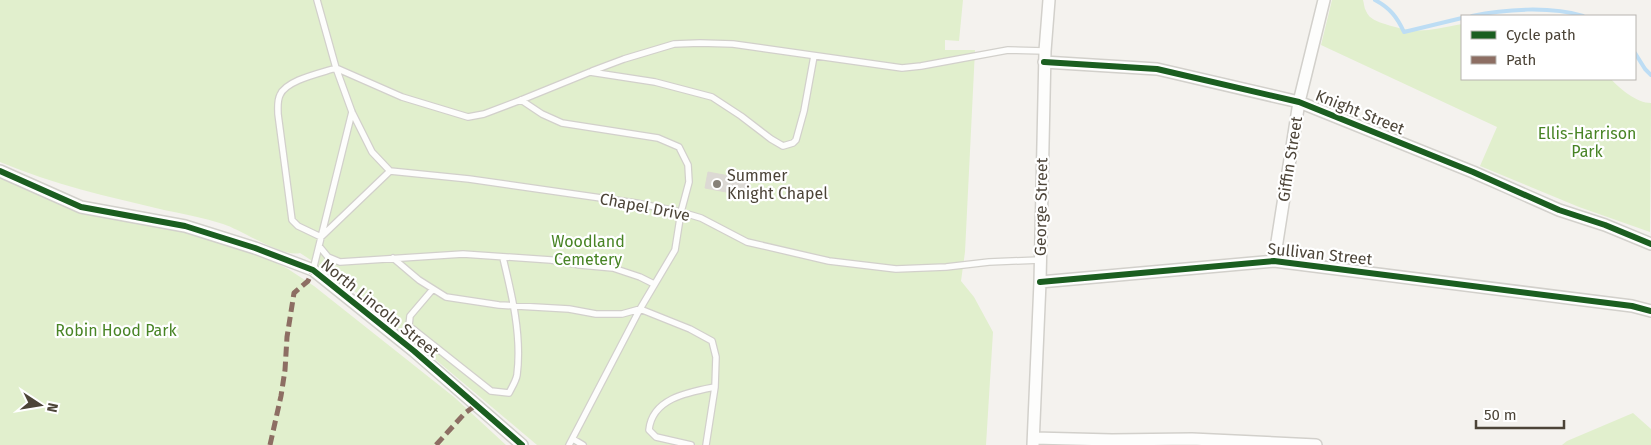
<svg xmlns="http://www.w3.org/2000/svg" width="1651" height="445" font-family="'Fira Sans',sans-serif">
	<rect width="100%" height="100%" fill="#f4f2ee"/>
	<path fill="#e1efcd" d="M 0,0 L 963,0 L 959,41 L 945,40 L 945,50 L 975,50 L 965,252 L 961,281 L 974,297 L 993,332 L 986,445 L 537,445 L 340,279 L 300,253 C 283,258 242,230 223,224 C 204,218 184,214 164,210 C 109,197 52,184 0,162 Z
		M 1332,0 L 1363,0 C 1364,3 1364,8 1366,11 C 1369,19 1378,22 1385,24 C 1419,35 1429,30 1462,24 L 1462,79 L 1611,79 C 1620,89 1637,103 1651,103 L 1650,232 L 1579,207 L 1480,166 L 1497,127 L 1321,45 Z
		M 0,178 L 36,192 L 183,230 L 261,255 L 288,269 L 314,286 L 454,397 L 506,445 L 0,445 Z
		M 1633,413 L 1651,429 L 1651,445 L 1562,445 L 1567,441 Z"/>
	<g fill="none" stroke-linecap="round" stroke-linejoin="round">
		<path stroke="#bdddf4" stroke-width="4" d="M 1375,0 C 1390,8 1397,17 1404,32 L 1462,18
			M 1472,16 C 1504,9 1551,6 1583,16
			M 1635,53 L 1645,69 L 1651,75"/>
	</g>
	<path fill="#dcd9d4" stroke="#ddd9d3" d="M 708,172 L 750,180 L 747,196 L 705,188 Z"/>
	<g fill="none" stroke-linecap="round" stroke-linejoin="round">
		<defs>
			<path id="lane" d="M 317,0 L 336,68 L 352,112 L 372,152 L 390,171 L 469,179 L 636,203 L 681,212 L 701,218 L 747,242 L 829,261 L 896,269 L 946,267 L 989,262 L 1040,260
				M 592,71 L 624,59 L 674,44 L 700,43 L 733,44 L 902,68 L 921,66 L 1008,50 L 1045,51
				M 521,100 L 542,114 L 562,123 L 658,138 L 679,147 L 688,165 L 689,182 L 681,212 L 675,250 L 640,309 L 569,445
				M 390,171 L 321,237 L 298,226 L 292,220 L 278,114 C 278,108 277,101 280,95 C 286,80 321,73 336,68 L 402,97 L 468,117 L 484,114 L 521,100 L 590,72 L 655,82 L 712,97 L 741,116 L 771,139 L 783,146 L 793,143 L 796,140 L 804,111 L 814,56
				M 319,246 L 328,257 L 340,262 L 463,254 L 551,260 L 580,265 L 613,268 L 640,277 L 654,284
				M 393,258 L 419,280 L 446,297 L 499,305 L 569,309 L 596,314 L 622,314 L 640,309 L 690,329 L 712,341 L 716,357 L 715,387 L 706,445
				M 313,270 L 352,112
				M 433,289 L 410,316 L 409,326 L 491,391 L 509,393 C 512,387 516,381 517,375 C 522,336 512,295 503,258
				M 573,439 L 583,445
				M 691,445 L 656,437 L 649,430 C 652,398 689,392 715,387"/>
			<path id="street" d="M 1044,62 L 1157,69 L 1299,102 L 1473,172 L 1559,210 L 1605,225 L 1651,244
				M 0,171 L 81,207 L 185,226 L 255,248 L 313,270 L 414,351 L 522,445
				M 1274,261 L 1299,102 L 1324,0
				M 1040,282 L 1274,261 L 1632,306 L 1651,311
				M 1034,438 L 1112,440 L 1192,439 L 1316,445
				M 1033,445 L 1040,282 L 1045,51 L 1049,0"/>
		</defs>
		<use href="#lane" stroke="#d2d0cb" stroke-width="8"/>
		<use href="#street" stroke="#d2d0cb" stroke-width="14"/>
		<use href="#lane" stroke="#fdfdfc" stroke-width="5.5"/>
		<use href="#street" stroke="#fdfdfc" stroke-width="11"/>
		<path stroke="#8d6e63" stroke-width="5" stroke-dasharray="10 5" stroke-linecap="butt" d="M 270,445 L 281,396 L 285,370 L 287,337 L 294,293 L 308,281 L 313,270
			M 436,445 L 465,413 L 476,405"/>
		<defs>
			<path id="cycleway" d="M 1044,62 L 1157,69 L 1299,102 L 1473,172 L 1559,210 L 1605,225 L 1651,244
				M 0,171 L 81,207 L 185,226 L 255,248 L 313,270 L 414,351 L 522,445
				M 1040,282 L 1274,261 L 1632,306 L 1651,311"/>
		</defs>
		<use href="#cycleway" stroke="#fff" stroke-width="9"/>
		<use href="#cycleway" stroke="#1b5e20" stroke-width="6"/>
	</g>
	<circle fill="#878178" stroke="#fff" stroke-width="2" cx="717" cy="184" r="5"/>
	<g text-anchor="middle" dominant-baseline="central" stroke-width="4.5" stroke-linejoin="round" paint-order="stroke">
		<g font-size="16" fill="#4c4438" stroke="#fff">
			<text transform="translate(1360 112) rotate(22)">Knight Street</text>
			<text transform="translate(1290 159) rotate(-81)">Giffin Street</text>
			<text transform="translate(645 207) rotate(11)">Chapel Drive</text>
			<text transform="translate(1041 207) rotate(-89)">George Street</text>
			<text transform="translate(1320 254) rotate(6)">Sullivan Street</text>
			<text transform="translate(380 308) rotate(39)">North Lincoln Street</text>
		</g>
		<g font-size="16" fill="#488425" stroke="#fff">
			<text x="1587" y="133">Ellis-Harrison<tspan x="1587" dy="18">Park</tspan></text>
			<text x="588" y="241">Woodland<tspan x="588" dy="18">Cemetery</tspan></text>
			<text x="116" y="330">Robin Hood Park</text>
		</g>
		<g font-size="16" fill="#4c4438" stroke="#fff" text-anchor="start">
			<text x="727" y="175">Summer<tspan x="727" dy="18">Knight Chapel</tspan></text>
		</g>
	</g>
	<rect x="1461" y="15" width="175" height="65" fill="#ffffff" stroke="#b7b4af"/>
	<rect x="1471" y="31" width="25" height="8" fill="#1b5e20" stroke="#b7b4af"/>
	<text x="1506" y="40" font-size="15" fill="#4c4438">Cycle path</text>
	<rect x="1471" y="56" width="25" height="8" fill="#8d6e63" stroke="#b7b4af"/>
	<text x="1506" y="65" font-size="15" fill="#4c4438">Path</text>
	<g transform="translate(40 405) rotate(102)" stroke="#ffffff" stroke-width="4" paint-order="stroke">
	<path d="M0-4L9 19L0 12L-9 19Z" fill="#4c4438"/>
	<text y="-8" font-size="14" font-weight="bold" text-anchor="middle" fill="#4c4438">N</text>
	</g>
	<path d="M1476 420v8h88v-8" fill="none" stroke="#4c4438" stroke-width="2.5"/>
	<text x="1484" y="420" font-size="15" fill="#4c4438" stroke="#ffffff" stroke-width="4" paint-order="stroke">50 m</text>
</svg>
